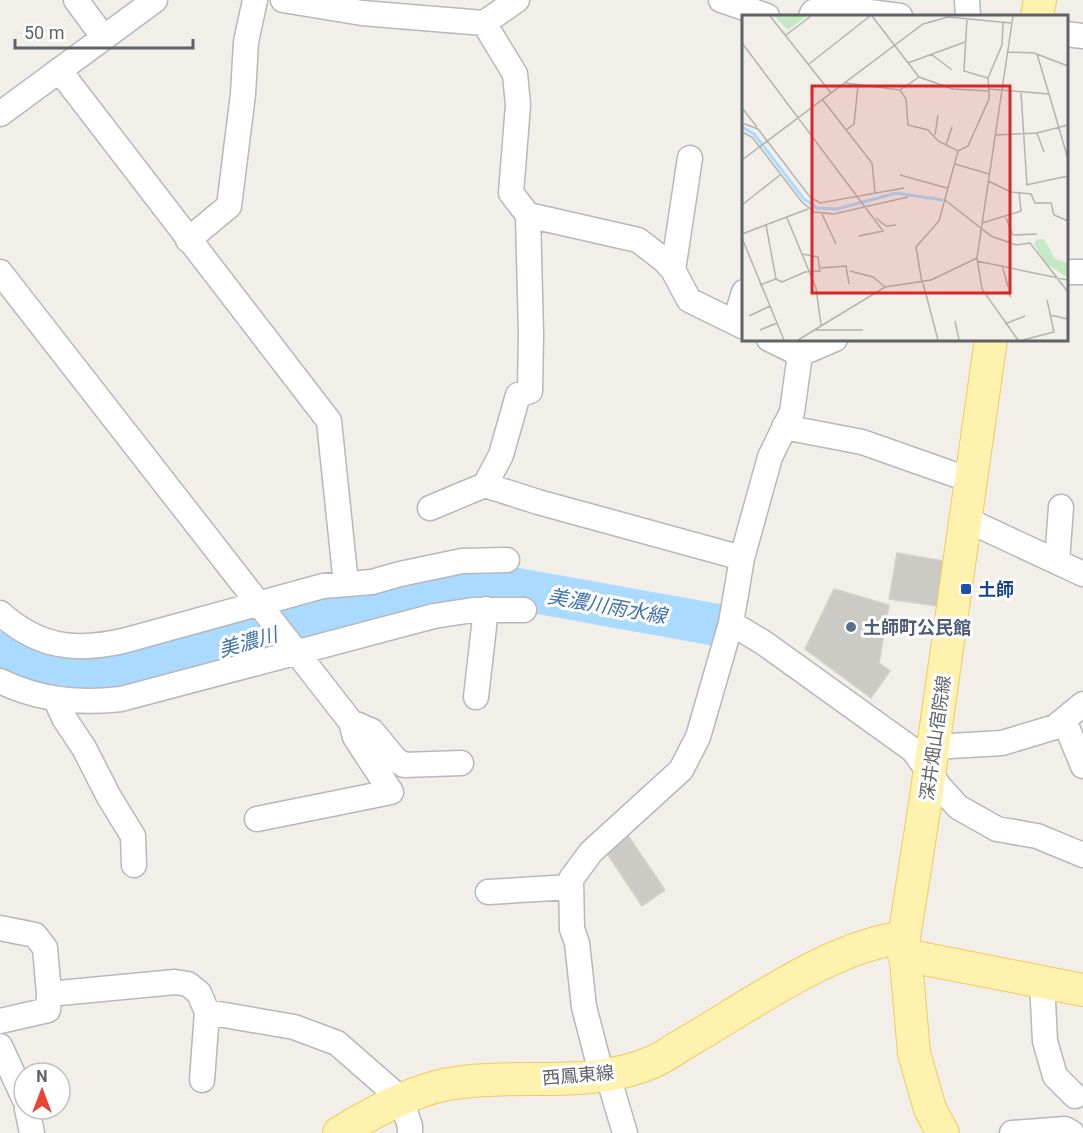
<svg xmlns="http://www.w3.org/2000/svg" width="1083" height="1133" font-family="Roboto,'Noto Sans JP',sans-serif">
	<rect width="100%" height="100%" fill="#f1efe8"/>
	<g fill="none" stroke-linecap="round" stroke-linejoin="round">
		<path stroke="#aadaff" stroke-width="42" d="M 0,653 C 11,659 21,666 33,670 C 84,687 138,675 187,657 L 440,588 L 478,585 L 506,587 L 717,625"/>
	</g>
	<path fill="#cccac5" stroke="#d6d1c6" stroke-width="1.5" d="M 897,553 L 944,561 L 937,606 L 889,599 Z
		M 834,589 L 889,605 L 879,663 L 890,671 L 871,698 L 805,649 Z
		M 627,834 L 665,890 L 642,906 L 604,849 Z"/>
	<g fill="none" stroke-linecap="round" stroke-linejoin="round">
		<defs>
			<path id="minor" d="M 76,0 L 104,38
				M 283,0 L 362,13 L 484,23 L 517,0
				M 721,0 L 767,16
				M 967,0 L 968,16
				M 811,16 L 813,12 L 825,6 L 900,16
				M 484,23 L 515,74 L 518,105 L 511,193 L 528,215 L 638,240 L 664,260 L 673,270 L 689,300 L 744,327
				M 1066,34 L 1083,36
				M 59,70 L 329,421 L 346,584
				M 0,114 L 155,0
				M 188,240 L 229,206 L 243,94 L 246,42 L 255,0
				M 673,270 L 690,158
				M 0,272 L 351,722 L 355,737 L 391,792 L 257,819
				M 1066,272 L 1083,272
				M 735,322 L 744,292
				M 769,339 L 800,354 L 835,339
				M 784,427 L 862,442 L 970,480
				M 485,485 L 538,502 L 742,558
				M 430,508 L 485,485 L 501,455 L 518,395 L 530,391 L 531,334 L 528,215
				M 965,519 L 1083,574
				M 1057,562 L 1061,507
				M 0,613 C 38,647 74,652 123,641 L 323,586 L 372,582 L 400,574 L 462,561 L 507,560
				M 731,623 L 764,643 L 913,750 L 939,786 L 958,807 L 997,829 L 1037,836 L 1083,855
				M 0,681 C 39,700 78,704 121,699 L 434,616 L 473,610 L 524,610
				M 476,697 L 486,609
				M 56,700 L 64,718 L 84,748 L 109,797 L 133,836 L 134,865
				M 1064,720 L 1083,766
				M 351,722 L 372,731 L 396,760 L 404,765 L 461,763
				M 933,747 L 1002,743 L 1055,727 L 1083,704
				M 488,892 L 570,887
				M 0,928 L 35,935 L 45,948 L 49,994 L 48,1010 L 0,1021
				M 1042,981 L 1045,1041 L 1055,1076 L 1075,1096
				M 49,994 L 175,982 L 188,984 L 199,993 L 207,1012 L 202,1080
				M 207,1012 L 294,1027 L 337,1043 L 401,1099 L 410,1126 L 410,1133
				M 0,1046 L 24,1098
				M 602,1076 L 584,1007 L 577,943 L 572,929 L 571,879 L 591,852 L 681,770 L 698,737 L 731,623 L 742,558 L 770,457 L 792,412 L 800,354
				M 608,1076 L 625,1133
				M 27,1109 L 32,1133
				M 1012,1133 L 1065,1129 L 1072,1133"/>
			<path id="major" d="M 1037,16 L 1040,0
				M 904,955 L 1083,990
				M 339,1133 C 371,1113 416,1088 455,1083 C 520,1073 590,1089 653,1062 C 666,1056 679,1046 692,1039 C 750,1005 837,943 904,938
				M 943,1133 L 930,1109 L 914,1053 L 904,938 L 925,804 L 991,339"/>
		</defs>
		<use href="#minor" stroke="#b5b8bc" stroke-width="27"/>
		<use href="#major" stroke="#f2c960" stroke-width="34"/>
		<use href="#minor" stroke="#fff" stroke-width="24"/>
		<use href="#major" stroke="#fff2af" stroke-width="32"/>
	</g>
	<rect fill="#1a4fb4" stroke="#fff" stroke-width="2" x="960" y="583" width="12" height="12" rx="3"/>
	<circle fill="#5c6f8a" stroke="#fff" stroke-width="2" cx="851" cy="627" r="6"/>
	<g text-anchor="middle" dominant-baseline="central" stroke-width="6" stroke-linejoin="round" paint-order="stroke">
		<g font-size="18" font-weight="bold" fill="#164399" stroke="#fff" text-anchor="start">
			<text x="978" y="589">土師</text>
		</g>
		<g font-size="18" font-weight="bold" fill="#4e5e75" stroke="#fff" text-anchor="start">
			<text x="863" y="627">土師町公民館</text>
		</g>
		<g font-size="18" fill="#5f6368" stroke="#fff">
			<text transform="translate(935 738) rotate(-82)">深井畑山宿院線</text>
			<text transform="translate(578 1075) rotate(-5)">西鳳東線</text>
		</g>
		<g font-size="20" font-style="italic" fill="#4174aa" stroke="#fff">
			<text transform="translate(607 606) rotate(10)">美濃川雨水線</text>
			<text transform="translate(248 642) rotate(-16)">美濃川</text>
		</g>
	</g>
	<g transform="translate(742 15)">
		<rect width="326" height="326" fill="#f1efe8"/>
		<path d="M 32,1 L 65,1 L 46,15 ZM 295,224 L 302,224 L 313,244 L 325,248 L 325,262 L 303,248 L 292,229 Z" fill="#c5e8c5"/>
		<path fill="none" stroke="#aadaff" stroke-width="3" d="M 0,112 L 12,119 L 62,184 L 75,193 L 95,194 L 154,178 L 201,185"/>
		<path fill="none" stroke="#b3b3b1" stroke-width="1.5" d="M 28,1 L 89,78M 130,1 L 177,62 L 211,74 L 247,76M 271,1 L 235,243 L 240,274 L 276,325M 44,20 L 69,1M 0,28 L 141,216 L 117,221M 265,37 L 292,38 L 326,51M 189,39 L 210,55M 295,39 L 307,79M 166,48 L 223,27M 67,49 L 128,1M 246,63 L 260,30 L 261,8M 103,68 L 158,75 L 177,62M 247,74 L 307,79 L 326,144M 158,75 L 164,84 L 166,110 L 186,115 L 196,126 L 216,136 L 226,131 L 247,84 L 247,74 L 246,63 L 222,56 L 225,3M 279,78 L 285,170M 80,84 L 130,148 L 133,178M 0,93 L 15,112M 0,108 L 16,114 L 68,182 L 78,188 L 162,173M 104,115 L 112,109 L 116,70M 0,117 L 10,122 L 60,187 L 72,197 L 92,199 L 166,182M 295,118 L 302,137M 193,120 L 196,100M 253,120 L 295,118 L 326,110M 204,130 L 210,112M 0,145 L 181,9 L 206,2 L 269,8M 213,149 L 247,159M 158,160 L 205,173M 246,166 L 269,177 L 289,179 L 293,188 L 309,188 L 312,200 L 326,206M 284,170 L 326,161M 203,185 L 249,221 L 274,230 L 288,228 L 326,277M 0,190 L 38,160M 80,199 L 94,229M 45,203 L 74,273 L 79,310M 134,203 L 144,211 L 154,210M 264,203 L 271,220 L 295,219M 240,208 L 279,196 L 277,178M 0,219 L 66,194M 0,223 L 42,325M 235,246 L 326,265M 260,250 L 266,272M 79,253 L 104,251 L 107,269M 108,256 L 131,262 L 143,272M 34,264 L 40,267 L 63,257 L 78,256 L 76,242 L 60,239M 180,268 L 174,232 L 197,206 L 216,136M 181,268 L 196,325M 18,270 L 34,264 L 24,210M 243,279 L 265,277 L 269,282M 308,300 L 326,304M 7,301 L 28,291M 213,306 L 217,325M 263,309 L 283,301M 18,315 L 35,308M 71,315 L 121,315M 56,325 L 143,272 L 189,265 L 235,243M 281,325 L 312,317 L 305,285"/>
		<path fill="#d62828" fill-opacity="0.15" stroke="#d62828" stroke-width="3" d="M 70,71 L 268,71 L 268,278 L 70,278 Z"/>
		<rect width="326" height="326" fill="none" stroke="#5f6368" stroke-width="3"/>
	</g>
	<g transform="translate(42 1091)"><circle r="28" fill="#ffffff" stroke="#bfc1c3" stroke-width="1.5"/>
	<path d="M0-4.5L10 22L0 15L-10 22Z" fill="#ea4335"/>
	<text y="-9" font-size="16" font-weight="bold" text-anchor="middle" fill="#5f6368">N</text>
	</g>
	<path d="M15 39v9h178v-9" fill="none" stroke="#5f6368" stroke-width="3"/>
	<text x="24" y="39" font-size="18" fill="#5f6368" stroke="#ffffff" stroke-width="4.5" paint-order="stroke">50 m</text>
</svg>
